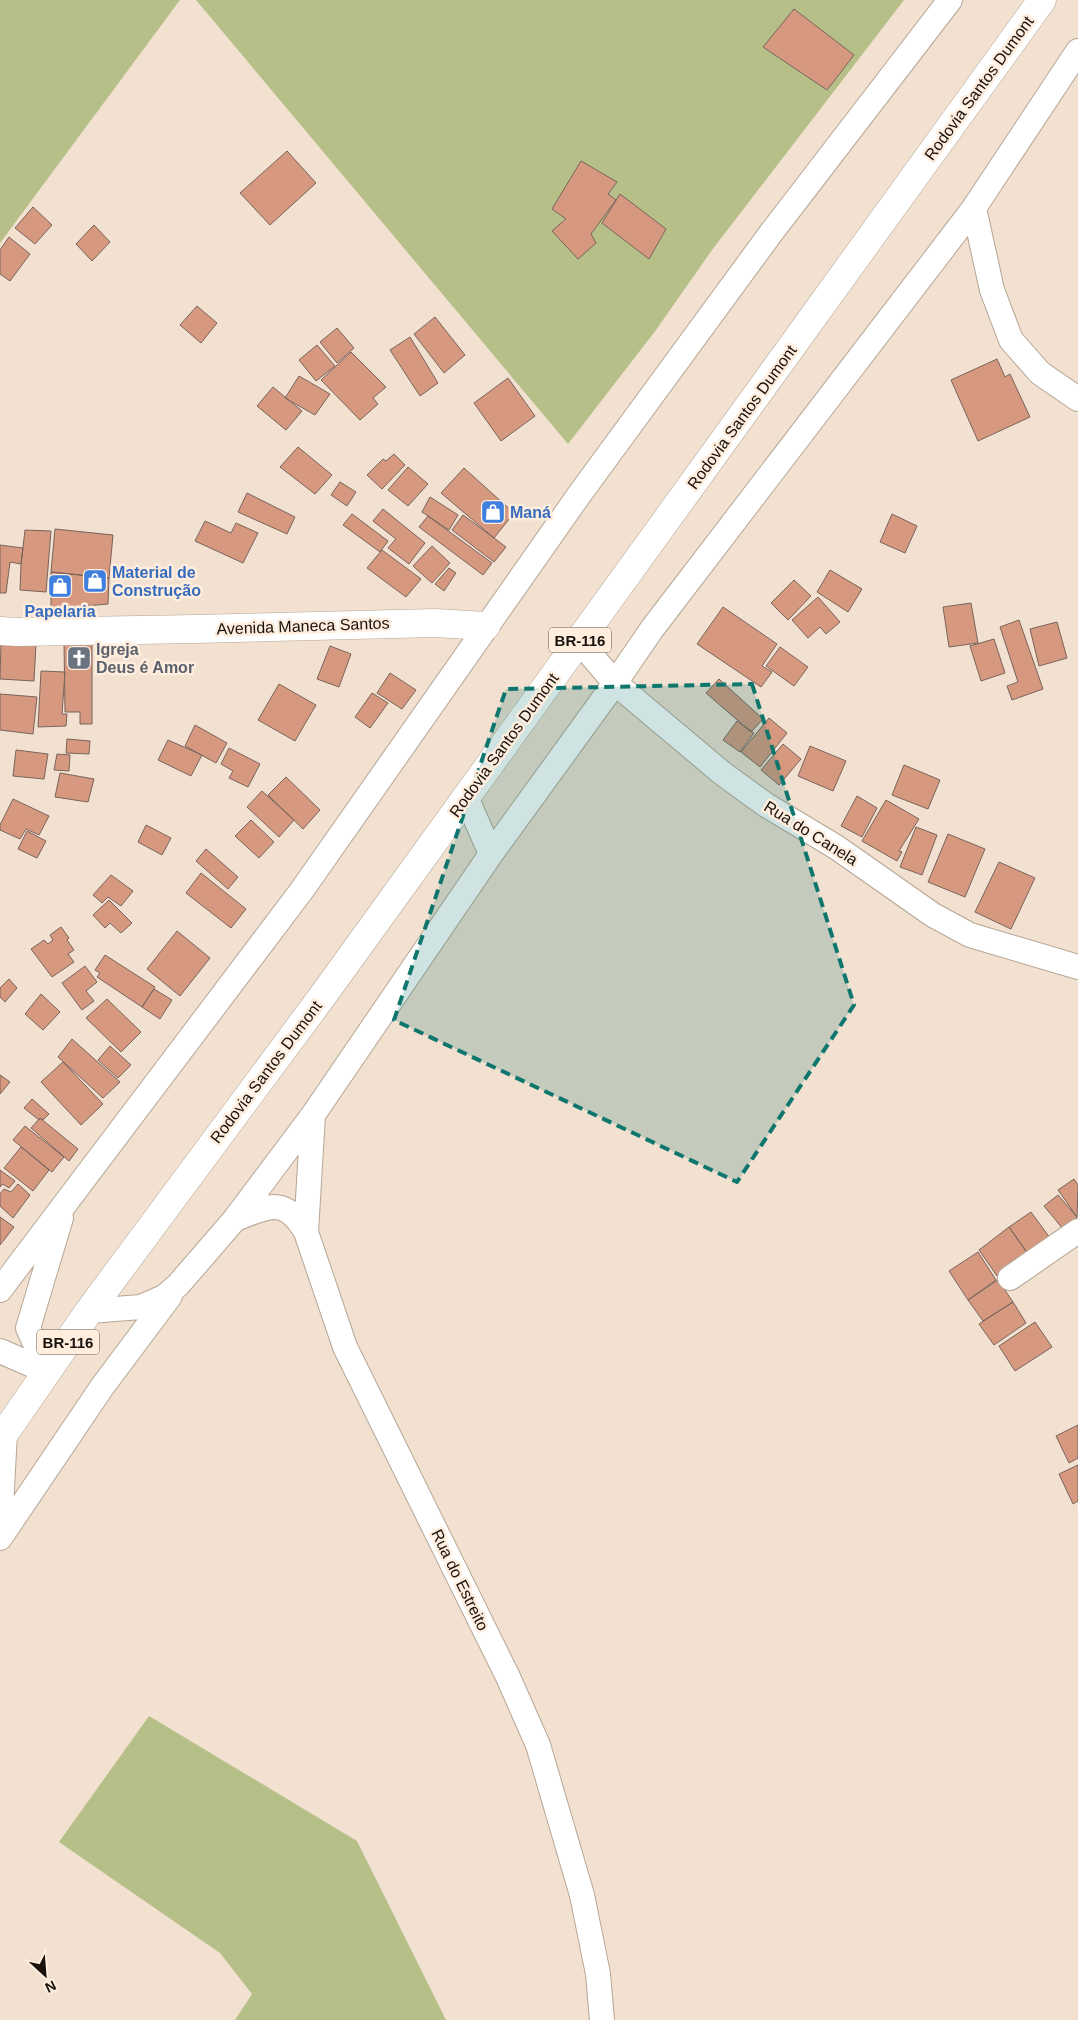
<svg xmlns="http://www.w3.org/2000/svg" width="1078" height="2020" font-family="Arial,sans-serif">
	<rect width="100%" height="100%" fill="#f2e0d0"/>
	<path fill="#b7bf88" d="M 0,0 L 180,0 L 0,243 Z
		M 196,0 L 904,0 L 712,250 L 656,330 L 568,444 Z
		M 149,1716 L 357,1841 L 446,2020 L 235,2020 L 252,1994 L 220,1953 L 59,1842 Z"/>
	<path fill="#d6997f" stroke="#78645c" d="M 794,9 L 854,55 L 827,90 L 763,47 Z
		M 287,151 L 316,183 L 270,225 L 240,193 Z
		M 581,161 L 617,182 L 608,194 L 616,200 L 591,234 L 596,243 L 578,259 L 552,231 L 566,219 L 552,209 Z
		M 620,194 L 666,229 L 649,259 L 602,223 Z
		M 33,207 L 52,225 L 35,244 L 15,228 Z
		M 94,225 L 110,242 L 92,261 L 76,244 Z
		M 9,237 L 30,254 L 10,281 L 0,274 L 0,250 Z
		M 197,306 L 217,323 L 201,343 L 180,325 Z
		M 435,317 L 465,355 L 444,373 L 414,334 Z
		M 337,328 L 354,348 L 337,363 L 320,342 Z
		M 410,337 L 438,383 L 420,396 L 390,350 Z
		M 317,345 L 335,366 L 316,381 L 299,360 Z
		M 351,352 L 386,387 L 373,398 L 378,404 L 360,420 L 321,380 Z
		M 997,359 L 1005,377 L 1010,374 L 1030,417 L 978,441 L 951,380 Z
		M 299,376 L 330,394 L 315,415 L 285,398 Z
		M 508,378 L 535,416 L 501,441 L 474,403 Z
		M 273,387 L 302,411 L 286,430 L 257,406 Z
		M 298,447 L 332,475 L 315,494 L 280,467 Z
		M 394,454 L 405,465 L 382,489 L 367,475 L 383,459 L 386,461 Z
		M 408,467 L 428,484 L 408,506 L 388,490 Z
		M 464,468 L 514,513 L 494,538 L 441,493 Z
		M 340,482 L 356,492 L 347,506 L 331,495 Z
		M 247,493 L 295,517 L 287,534 L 238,512 Z
		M 430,497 L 458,515 L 449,530 L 422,512 Z
		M 383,509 L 425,543 L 409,564 L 388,548 L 396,539 L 373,521 Z
		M 352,514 L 388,541 L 380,552 L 343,525 Z
		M 892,514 L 917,526 L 905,553 L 880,542 Z
		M 463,515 L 506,547 L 494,562 L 452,530 Z
		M 428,516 L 492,563 L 483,575 L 419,527 Z
		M 205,521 L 231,533 L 236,523 L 258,533 L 243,563 L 195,541 Z
		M 55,529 L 113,535 L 109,578 L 51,572 Z
		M 25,530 L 51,531 L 46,592 L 20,590 L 21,564 Z
		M 0,545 L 23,548 L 21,564 L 10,562 L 6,593 L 0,593 Z
		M 432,546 L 450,563 L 432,583 L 413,566 Z
		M 382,550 L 421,579 L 406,597 L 367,568 Z
		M 449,568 L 456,573 L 444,591 L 435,584 Z
		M 830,570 L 862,589 L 848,612 L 817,592 Z
		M 51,572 L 109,578 L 108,604 L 51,609 Z
		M 794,580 L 811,596 L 788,620 L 771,603 Z
		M 818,597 L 840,622 L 826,634 L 820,627 L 808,638 L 792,620 Z
		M 971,603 L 978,643 L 949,647 L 943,607 Z
		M 723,607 L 777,644 L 762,666 L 772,672 L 761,687 L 697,644 Z
		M 1019,620 L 1043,689 L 1012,700 L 1007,686 L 1018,682 L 1000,627 Z
		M 1057,622 L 1067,658 L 1039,666 L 1030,629 Z
		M 994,639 L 1005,673 L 981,681 L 970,646 Z
		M 1,641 L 36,643 L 34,681 L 0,679 Z
		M 64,642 L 92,643 L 92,724 L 80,724 L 80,712 L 65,712 Z
		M 330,646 L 351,654 L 339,687 L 317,679 Z
		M 780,647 L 808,667 L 794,686 L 766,666 Z
		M 41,671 L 65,672 L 62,714 L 67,714 L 66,726 L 38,727 Z
		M 390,673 L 416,690 L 402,709 L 377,693 Z
		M 719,679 L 763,719 L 751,732 L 706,693 Z
		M 279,684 L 316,705 L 295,741 L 258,720 Z
		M 372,693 L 388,703 L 370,728 L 355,717 Z
		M 0,694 L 37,697 L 33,734 L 0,730 Z
		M 769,718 L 787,733 L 760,767 L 741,752 Z
		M 737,721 L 754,733 L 740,752 L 723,740 Z
		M 195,725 L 227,743 L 216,763 L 185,746 Z
		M 67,739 L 90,741 L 89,754 L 66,753 Z
		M 168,740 L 202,755 L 191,776 L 158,760 Z
		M 783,744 L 801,759 L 779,785 L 761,770 Z
		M 810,746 L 846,761 L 833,791 L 798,776 Z
		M 229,748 L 260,764 L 248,787 L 229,778 L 233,771 L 221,764 Z
		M 16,750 L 48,754 L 44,779 L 13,776 Z
		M 57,754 L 70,755 L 69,771 L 54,770 Z
		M 904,765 L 940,780 L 928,809 L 892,795 Z
		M 60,773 L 94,779 L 88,802 L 55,797 Z
		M 286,777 L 320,810 L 303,829 L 268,795 Z
		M 262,791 L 294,820 L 279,837 L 247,807 Z
		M 857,796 L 877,808 L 862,837 L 841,826 Z
		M 13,799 L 49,816 L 39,835 L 26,829 L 20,839 L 0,830 L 0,825 Z
		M 886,800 L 919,819 L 899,851 L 902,852 L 897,861 L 862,841 Z
		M 251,820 L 274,842 L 259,858 L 235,836 Z
		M 146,825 L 171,838 L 162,855 L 138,842 Z
		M 916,827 L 937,835 L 922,875 L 900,867 Z
		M 27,831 L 46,841 L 37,858 L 18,849 Z
		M 948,834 L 985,849 L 965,897 L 928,882 Z
		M 206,849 L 238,877 L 228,889 L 196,861 Z
		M 999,862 L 1035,878 L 1011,929 L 975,912 Z
		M 201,873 L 246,909 L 231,928 L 186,893 Z
		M 111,875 L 133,891 L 121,906 L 108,897 L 102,903 L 93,895 Z
		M 109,900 L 132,923 L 121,933 L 110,923 L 105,928 L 93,915 Z
		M 61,927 L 69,938 L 67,940 L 74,950 L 68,954 L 74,962 L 52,977 L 31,949 L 44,940 L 48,944 L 53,940 L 50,935 Z
		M 177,931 L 210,958 L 180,996 L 147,969 Z
		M 105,955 L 155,987 L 142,1007 L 97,977 L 100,973 L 95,970 Z
		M 85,966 L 97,982 L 86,991 L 94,1001 L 82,1010 L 62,983 Z
		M 9,979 L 17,988 L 5,1002 L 0,997 L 0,988 Z
		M 154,989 L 172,1000 L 160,1019 L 142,1007 Z
		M 41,994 L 60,1012 L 43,1030 L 25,1014 Z
		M 107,999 L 141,1032 L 121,1052 L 86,1018 Z
		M 72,1039 L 120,1082 L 103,1098 L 58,1057 Z
		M 110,1046 L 131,1065 L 118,1078 L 98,1060 Z
		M 63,1062 L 103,1104 L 81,1125 L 41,1082 Z
		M 0,1075 L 10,1082 L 0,1094 Z
		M 32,1099 L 49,1114 L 43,1120 L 40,1118 L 39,1120 L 24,1108 Z
		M 40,1118 L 78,1149 L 69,1161 L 31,1128 Z
		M 25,1126 L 64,1157 L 52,1172 L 13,1140 Z
		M 21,1147 L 49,1170 L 33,1191 L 4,1168 Z
		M 0,1170 L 15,1181 L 9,1188 L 3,1184 L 0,1187 Z
		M 1074,1179 L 1078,1185 L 1077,1217 L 1058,1190 Z
		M 18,1184 L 30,1195 L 13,1218 L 0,1206 L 0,1194 L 4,1189 L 11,1192 Z
		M 1058,1195 L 1077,1217 L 1063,1229 L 1044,1206 Z
		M 1031,1212 L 1050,1238 L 1028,1254 L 1009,1227 Z
		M 0,1217 L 14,1227 L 0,1245 Z
		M 1009,1227 L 1028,1254 L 997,1276 L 979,1250 Z
		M 978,1252 L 996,1280 L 968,1300 L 949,1271 Z
		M 998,1280 L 1013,1302 L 983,1321 L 968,1300 Z
		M 1013,1302 L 1026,1323 L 994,1345 L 979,1324 Z
		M 1035,1322 L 1052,1347 L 1015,1371 L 999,1346 Z
		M 1078,1425 L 1078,1458 L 1069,1463 L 1056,1436 Z
		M 1078,1465 L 1078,1501 L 1073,1504 L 1059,1474 Z"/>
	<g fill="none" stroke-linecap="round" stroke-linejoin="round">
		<defs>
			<path id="minor" d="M 974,208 L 992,290 L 1011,340 L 1040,373 L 1078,399
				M 579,641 L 615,683 L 722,773 L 766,805 L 836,847 L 933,915 L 970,935 L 1078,967
				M 466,797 L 491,854
				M 235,1219 C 269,1206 285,1196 306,1232 L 345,1347 L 508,1677 L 538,1745 L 582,1895 L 598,1974 L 602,2020
				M 306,1232 L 313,1115
				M 1010,1278 L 1078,1231
				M 0,1290 L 302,890 L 579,495 L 771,233 L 950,0
				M 89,1311 L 141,1307 L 164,1297 L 178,1285 L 235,1219 L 313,1115 L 491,854 L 615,683 L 652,629 L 974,208 L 1078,51
				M 0,1351 L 48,1372
				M 48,1372 L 28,1328 L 61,1218
				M 0,1527 L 5,1432
				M 0,1538 L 102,1387 L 170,1296"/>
			<path id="tertiary" d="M 0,631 L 18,632 L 197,629 L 435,623 L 486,626"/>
			<path id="trunk" d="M 0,1440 L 89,1311 L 324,994 L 1042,0"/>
		</defs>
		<use href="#minor" stroke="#b6a696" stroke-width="26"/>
		<use href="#tertiary" stroke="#b6a696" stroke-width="29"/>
		<use href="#trunk" stroke="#b6a696" stroke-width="29"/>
		<use href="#minor" stroke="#fff" stroke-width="24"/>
		<use href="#tertiary" stroke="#fff" stroke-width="28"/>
		<use href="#trunk" stroke="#fff" stroke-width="28"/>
	</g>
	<path fill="#0f766e" fill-opacity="0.2" stroke="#0f766e" stroke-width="4" stroke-dasharray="10 6" stroke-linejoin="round" d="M 752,684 L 854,1005 L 737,1182 L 394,1020 L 506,689 Z"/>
	<defs>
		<symbol id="shop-square" viewBox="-11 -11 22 22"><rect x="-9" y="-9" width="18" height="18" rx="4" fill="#3f7fe0" stroke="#ffeddd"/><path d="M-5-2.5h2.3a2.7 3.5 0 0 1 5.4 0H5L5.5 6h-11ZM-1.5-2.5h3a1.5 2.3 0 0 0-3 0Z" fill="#fff"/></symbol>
		<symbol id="church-square" viewBox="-11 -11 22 22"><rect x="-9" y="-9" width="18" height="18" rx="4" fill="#6b7280" stroke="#ffeddd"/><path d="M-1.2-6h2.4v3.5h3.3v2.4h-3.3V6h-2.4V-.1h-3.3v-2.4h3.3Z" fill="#fff"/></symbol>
	</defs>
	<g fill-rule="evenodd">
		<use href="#shop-square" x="479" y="498" width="28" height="28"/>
		<use href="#shop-square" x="81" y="567" width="28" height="28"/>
		<use href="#shop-square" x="46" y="572" width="28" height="28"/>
		<use href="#church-square" x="65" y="644" width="28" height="28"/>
	</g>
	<g text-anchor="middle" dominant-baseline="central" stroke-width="5" stroke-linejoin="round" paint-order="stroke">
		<g fill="#ffeddd" stroke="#5d544b" stroke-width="1">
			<rect x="549" y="627.5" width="62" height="25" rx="4"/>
			<rect x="37" y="1329.5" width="62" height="25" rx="4"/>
		</g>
		<g font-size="15" font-weight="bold" fill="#18120d">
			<text x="580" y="640">BR-116</text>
			<text x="68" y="1342">BR-116</text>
		</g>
		<g font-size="16" fill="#18120d" stroke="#ffeddd">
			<text transform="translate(979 88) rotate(-54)">Rodovia Santos Dumont</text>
			<text transform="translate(742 417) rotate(-54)">Rodovia Santos Dumont</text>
			<text transform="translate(303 626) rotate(-2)">Avenida Maneca Santos</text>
			<text transform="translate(504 745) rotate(-54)">Rodovia Santos Dumont</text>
			<text transform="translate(811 833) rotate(32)">Rua do Canela</text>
			<text transform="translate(266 1072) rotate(-53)">Rodovia Santos Dumont</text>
			<text transform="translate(460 1580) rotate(64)">Rua do Estreito</text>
		</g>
		<g font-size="16" font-weight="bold" fill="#366cbe" stroke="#ffeddd" text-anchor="start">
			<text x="510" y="512">Maná</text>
			<text x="112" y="572">Material de<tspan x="112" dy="18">Construção</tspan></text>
			<text x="60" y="611" text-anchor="middle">Papelaria</text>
		</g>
		<g font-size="16" font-weight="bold" fill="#5b616d" stroke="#ffeddd" text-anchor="start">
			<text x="96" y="649">Igreja<tspan x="96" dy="18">Deus é Amor</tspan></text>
		</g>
	</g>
	<g transform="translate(45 1975) rotate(154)" stroke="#ffeddd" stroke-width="4" paint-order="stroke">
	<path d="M0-4L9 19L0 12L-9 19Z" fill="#18120d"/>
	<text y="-8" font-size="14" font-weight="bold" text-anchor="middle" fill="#18120d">N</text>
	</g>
</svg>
